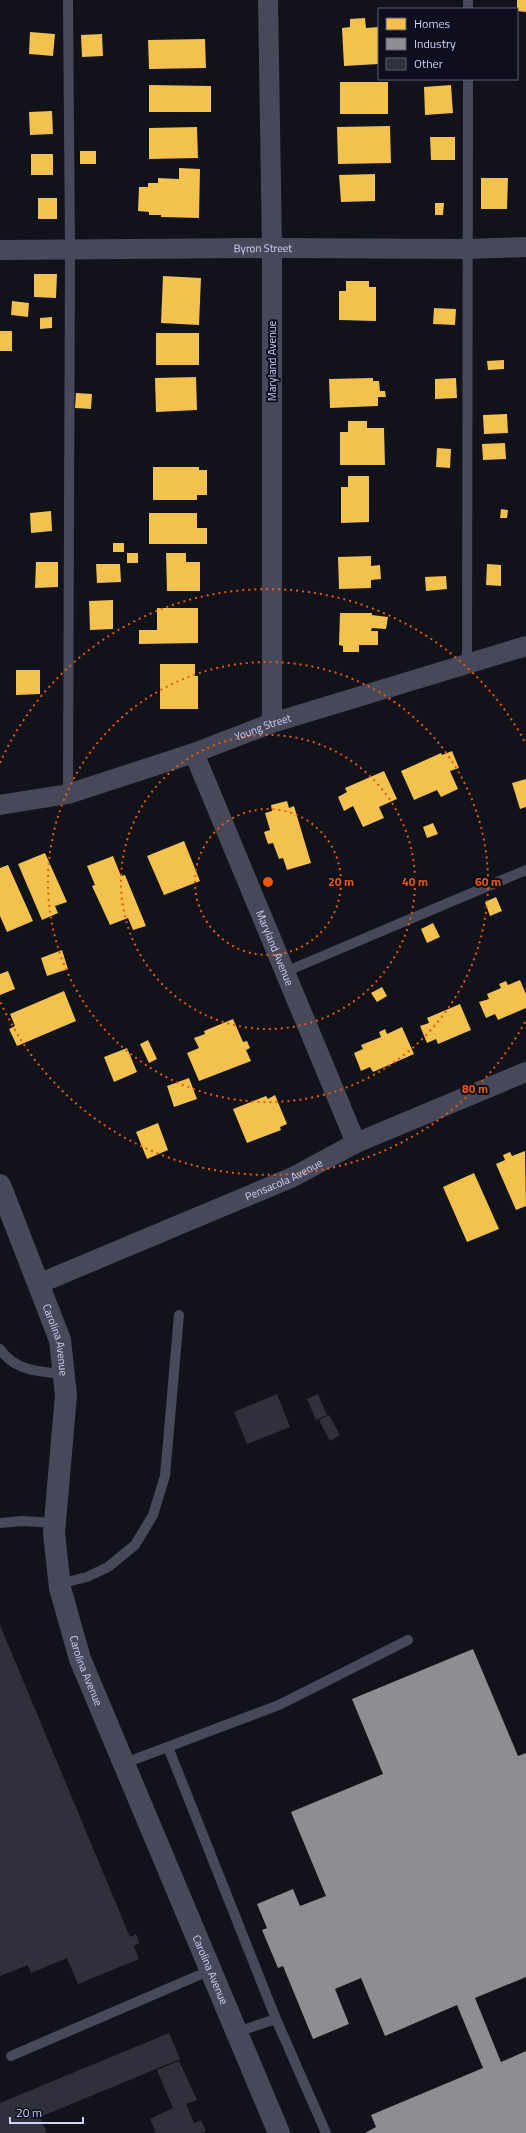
<svg xmlns="http://www.w3.org/2000/svg" width="526" height="2133" font-family="'Titillium Web',sans-serif">
	<rect width="100%" height="100%" fill="#12121a"/>
	<path fill="#f2c14e" d="M 517,0 L 526,0 L 526,12 L 517,11 Z
		M 365,18 L 366,28 L 379,27 L 379,64 L 344,66 L 342,28 L 350,27 L 350,19 Z
		M 30,32 L 55,34 L 53,56 L 29,54 Z
		M 102,34 L 103,56 L 82,57 L 81,35 Z
		M 205,39 L 206,68 L 149,69 L 148,40 Z
		M 340,82 L 388,82 L 388,114 L 340,114 Z
		M 149,85 L 211,86 L 211,112 L 149,112 Z
		M 451,85 L 453,113 L 425,115 L 424,87 Z
		M 52,111 L 53,134 L 30,135 L 29,112 Z
		M 390,126 L 391,163 L 338,164 L 337,127 Z
		M 197,127 L 198,158 L 149,159 L 149,128 Z
		M 430,137 L 455,137 L 455,160 L 431,160 Z
		M 80,151 L 96,151 L 96,164 L 80,164 Z
		M 31,154 L 53,154 L 53,175 L 31,175 Z
		M 179,168 L 200,169 L 199,218 L 161,217 L 161,215 L 149,215 L 149,212 L 138,211 L 139,187 L 148,187 L 148,183 L 158,183 L 158,178 L 179,179 Z
		M 375,174 L 375,201 L 341,202 L 339,175 Z
		M 481,178 L 508,178 L 507,209 L 481,209 Z
		M 38,198 L 57,198 L 57,219 L 38,219 Z
		M 435,203 L 444,203 L 443,215 L 435,215 Z
		M 34,274 L 57,274 L 56,298 L 34,297 Z
		M 163,276 L 201,278 L 199,325 L 161,323 Z
		M 346,281 L 369,281 L 369,287 L 376,287 L 376,321 L 339,320 L 339,291 L 346,291 Z
		M 12,301 L 29,303 L 28,317 L 11,315 Z
		M 434,308 L 456,309 L 455,325 L 433,324 Z
		M 52,317 L 52,328 L 40,329 L 40,318 Z
		M 0,331 L 12,331 L 12,351 L 0,351 Z
		M 156,333 L 199,333 L 199,365 L 156,365 Z
		M 504,360 L 504,369 L 488,370 L 487,361 Z
		M 196,377 L 197,410 L 156,412 L 155,378 Z
		M 373,378 L 373,381 L 379,381 L 380,391 L 385,391 L 386,397 L 378,397 L 378,406 L 330,408 L 329,379 Z
		M 456,378 L 457,398 L 435,399 L 435,379 Z
		M 76,393 L 92,394 L 91,409 L 75,408 Z
		M 507,414 L 508,433 L 484,434 L 483,415 Z
		M 348,421 L 367,421 L 367,428 L 384,428 L 385,465 L 340,465 L 340,432 L 348,432 Z
		M 505,443 L 506,459 L 483,460 L 482,444 Z
		M 437,448 L 451,449 L 450,468 L 436,467 Z
		M 153,467 L 199,467 L 199,470 L 207,470 L 207,495 L 197,495 L 197,500 L 153,500 Z
		M 348,476 L 369,476 L 369,522 L 341,523 L 341,487 L 348,487 Z
		M 501,509 L 508,510 L 507,518 L 500,518 Z
		M 51,511 L 52,531 L 31,533 L 30,513 Z
		M 149,513 L 197,513 L 197,528 L 207,528 L 207,544 L 149,544 Z
		M 113,543 L 124,543 L 124,552 L 113,552 Z
		M 127,553 L 138,553 L 138,563 L 127,563 Z
		M 166,553 L 186,553 L 186,562 L 200,562 L 200,591 L 167,591 Z
		M 371,556 L 371,566 L 380,565 L 381,579 L 371,580 L 371,588 L 339,589 L 338,557 Z
		M 36,562 L 58,562 L 58,587 L 35,588 Z
		M 96,564 L 120,564 L 121,582 L 97,583 Z
		M 487,564 L 501,565 L 501,586 L 486,585 Z
		M 446,576 L 447,589 L 426,591 L 425,577 Z
		M 113,600 L 113,629 L 90,630 L 89,601 Z
		M 157,608 L 198,608 L 198,643 L 139,644 L 139,630 L 157,630 Z
		M 340,613 L 372,613 L 372,615 L 388,617 L 386,629 L 372,628 L 371,631 L 378,631 L 378,645 L 359,645 L 359,652 L 343,652 L 343,646 L 339,645 Z
		M 160,664 L 195,664 L 195,676 L 198,676 L 198,709 L 160,709 Z
		M 16,670 L 40,670 L 40,694 L 16,695 Z
		M 452,751 L 459,768 L 450,771 L 458,789 L 441,797 L 437,790 L 414,800 L 401,771 L 441,753 L 442,755 Z
		M 384,771 L 397,799 L 379,807 L 384,818 L 363,827 L 353,806 L 344,811 L 338,797 L 347,792 L 345,788 Z
		M 526,779 L 526,807 L 520,809 L 512,783 Z
		M 287,801 L 289,808 L 294,806 L 311,863 L 287,870 L 283,858 L 279,859 L 273,843 L 268,844 L 264,832 L 270,830 L 265,813 L 272,811 L 271,805 Z
		M 433,823 L 438,834 L 427,838 L 423,827 Z
		M 184,841 L 200,881 L 164,895 L 147,856 Z
		M 45,853 L 67,902 L 55,906 L 58,913 L 42,920 L 18,864 Z
		M 113,856 L 121,876 L 125,875 L 146,926 L 133,930 L 128,918 L 110,925 L 92,886 L 95,885 L 87,866 Z
		M 8,865 L 33,921 L 7,932 L 0,916 L 0,868 Z
		M 496,897 L 502,911 L 490,916 L 485,902 Z
		M 433,923 L 440,937 L 427,943 L 421,929 Z
		M 62,950 L 68,969 L 47,976 L 41,958 Z
		M 8,971 L 15,989 L 0,995 L 0,974 Z
		M 520,980 L 526,994 L 526,1008 L 498,1020 L 495,1014 L 486,1018 L 479,1002 L 489,999 L 487,994 L 501,988 L 499,984 L 506,981 L 508,985 Z
		M 382,987 L 387,996 L 377,1002 L 371,993 Z
		M 64,991 L 76,1021 L 17,1046 L 9,1029 L 15,1026 L 10,1014 Z
		M 460,1004 L 471,1030 L 438,1044 L 436,1039 L 427,1043 L 420,1026 L 429,1023 L 427,1018 Z
		M 233,1019 L 243,1042 L 247,1041 L 250,1048 L 246,1050 L 251,1061 L 199,1081 L 187,1053 L 199,1048 L 194,1038 L 205,1034 L 204,1031 Z
		M 402,1027 L 414,1054 L 373,1072 L 370,1067 L 361,1071 L 354,1053 L 363,1049 L 361,1045 L 381,1037 L 379,1032 L 385,1029 L 387,1034 Z
		M 148,1040 L 157,1059 L 149,1063 L 140,1044 Z
		M 127,1048 L 137,1072 L 114,1082 L 104,1057 Z
		M 189,1078 L 197,1099 L 174,1107 L 167,1086 Z
		M 275,1095 L 287,1124 L 280,1127 L 281,1130 L 247,1143 L 233,1109 L 266,1096 L 268,1099 Z
		M 158,1123 L 168,1150 L 147,1159 L 136,1132 Z
		M 525,1151 L 526,1206 L 516,1210 L 496,1164 L 505,1160 L 503,1155 L 510,1152 L 512,1156 Z
		M 474,1173 L 499,1229 L 467,1242 L 443,1187 Z"/>
	<path fill="#8d8d92" d="M 473,1649 L 518,1756 L 526,1753 L 526,1977 L 475,1998 L 501,2062 L 526,2051 L 526,2133 L 365,2133 L 376,2127 L 371,2115 L 483,2068 L 457,2005 L 385,2036 L 361,1978 L 335,1989 L 349,2024 L 313,2039 L 283,1966 L 278,1968 L 262,1930 L 267,1928 L 257,1904 L 293,1889 L 300,1906 L 326,1896 L 291,1812 L 383,1774 L 352,1699 Z"/>
	<path fill="#30303c" d="M 277,1394 L 290,1427 L 247,1444 L 234,1412 Z
		M 318,1394 L 327,1415 L 316,1420 L 307,1399 Z
		M 329,1415 L 340,1435 L 330,1441 L 319,1420 Z
		M 0,1625 L 130,1937 L 136,1934 L 139,1943 L 134,1946 L 139,1959 L 78,1984 L 67,1958 L 31,1973 L 28,1965 L 0,1976 Z
		M 169,2033 L 180,2059 L 40,2117 L 47,2133 L 0,2133 L 0,2103 Z
		M 179,2061 L 197,2100 L 186,2104 L 194,2123 L 201,2120 L 206,2131 L 202,2133 L 156,2133 L 150,2119 L 173,2108 L 157,2070 Z"/>
	<g fill="none" stroke-linecap="round" stroke-linejoin="round">
		<path stroke="#47495a" stroke-width="10" d="M 68,0 L 70,250 L 68,794
			M 468,0 L 468,9
			M 467,664 L 468,79
			M 285,972 L 526,870
			M 0,1349 C 15,1371 40,1372 64,1374
			M 0,1523 L 22,1521 L 55,1523
			M 59,1584 L 87,1577 L 108,1567 L 135,1545 L 153,1515 L 165,1476 L 179,1315
			M 168,1747 L 276,2019 L 326,2133
			M 125,1763 L 279,1705 L 408,1640
			M 237,2032 L 276,2019
			M 11,2056 L 211,1970"/>
		<g stroke="#47495a" stroke-width="20">
			<path d="M 268,0 L 272,248 L 272,723"/>
			<path id="s1" d="M 0,250 L 272,248 L 469,249 L 526,247"/>
			<path id="s2" d="M 194,753 L 356,1143"/>
			<path id="s3" d="M 0,805 L 68,794 L 194,753 L 272,723 L 526,646"/>
			<path id="s4" d="M 38,1284 L 293,1177 L 356,1143 L 526,1072"/>
		</g>
		<path stroke="#47495a" stroke-width="22" id="s5" d="M 0,1185 L 60,1340 L 66,1395 L 54,1533 L 60,1588 L 80,1659 L 279,2133"/>
	</g>
	<g fill="none" stroke="#e8590c" stroke-width="2" stroke-dasharray="2 4">
		<circle cx="268" cy="882" r="73"/>
		<circle cx="268" cy="882" r="147"/>
		<circle cx="268" cy="882" r="220"/>
		<path d="M525 1022A293 293 0 0 1 0 1001M0 763A293 293 0 0 1 525 742"/>
	</g>
	<g text-anchor="middle" dominant-baseline="central" stroke-width="4" stroke-linejoin="round" paint-order="stroke">
		<g font-size="11" fill="#cfd2fa" stroke="#0e0e1e">
			<text stroke="none"><textPath href="#s1" startOffset="263">Byron Street</textPath></text>
			<text transform="translate(272 361) rotate(-90)">Maryland Avenue</text>
			<text stroke="none"><textPath href="#s3" startOffset="275">Young Street</textPath></text>
			<text stroke="none"><textPath href="#s2" startOffset="211">Maryland Avenue</textPath></text>
			<text stroke="none"><textPath href="#s4" startOffset="267">Pensacola Avenue</textPath></text>
			<text stroke="none"><textPath href="#s5" startOffset="165">Carolina Avenue</textPath></text>
			<text stroke="none"><textPath href="#s5" startOffset="502">Carolina Avenue</textPath></text>
			<text stroke="none"><textPath href="#s5" startOffset="826">Carolina Avenue</textPath></text>
		</g>
	</g>
	<circle cx="268" cy="882" r="6" fill="#e8590c" stroke="#0e0e1e" stroke-width="2"/>
	<g font-size="12" text-anchor="middle" font-weight="bold" fill="#e8590c" stroke="#0e0e1e" stroke-width="4" stroke-linejoin="round" paint-order="stroke">
		<text x="341" y="886">20 m</text>
		<text x="415" y="886">40 m</text>
		<text x="488" y="886">60 m</text>
		<text x="475" y="1093">80 m</text>
	</g>
	<rect x="378" y="8" width="140" height="72" fill="#0e0e1e" stroke="#5b5c76"/>
	<rect x="386" y="18" width="20" height="12" fill="#f2c14e" stroke="#5b5c76"/>
	<text x="414" y="28" font-size="12" fill="#cfd2fa">Homes</text>
	<rect x="386" y="38" width="20" height="12" fill="#8d8d92" stroke="#5b5c76"/>
	<text x="414" y="48" font-size="12" fill="#cfd2fa">Industry</text>
	<rect x="386" y="58" width="20" height="12" fill="#30303c" stroke="#5b5c76"/>
	<text x="414" y="68" font-size="12" fill="#cfd2fa">Other</text>
	<path d="M10 2117v6h73v-6" fill="none" stroke="#cfd2fa" stroke-width="2"/>
	<text x="16" y="2117" font-size="12" fill="#cfd2fa" stroke="#0e0e1e" stroke-width="3" paint-order="stroke">20 m</text>
</svg>
